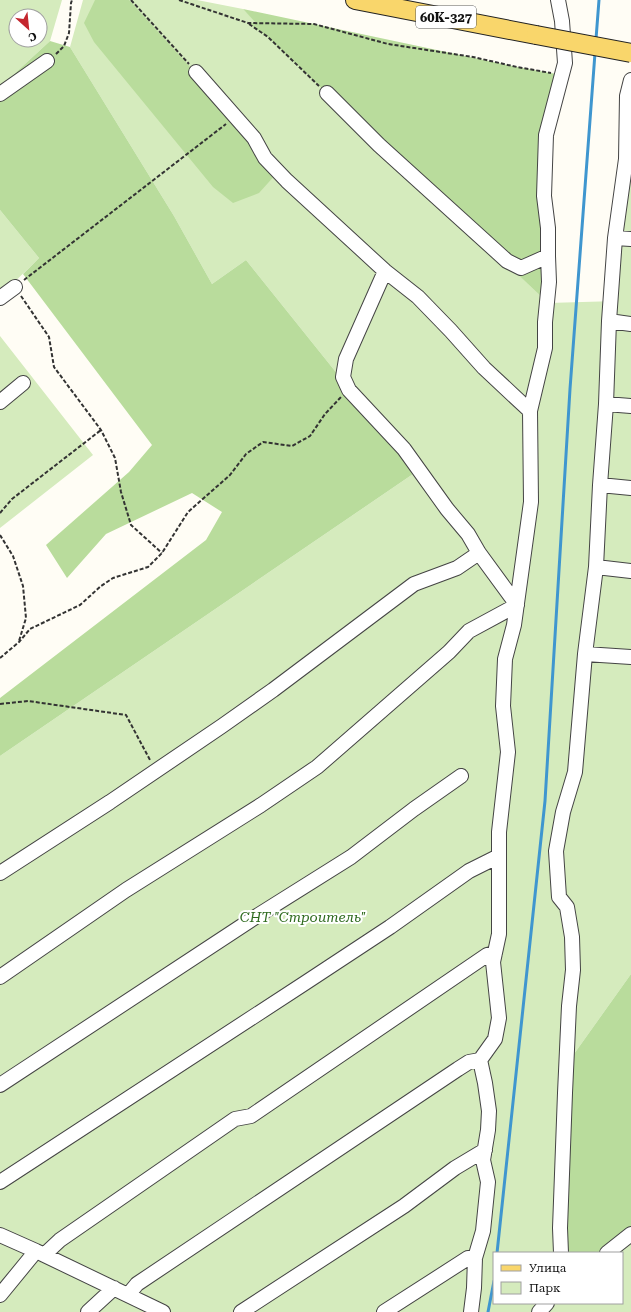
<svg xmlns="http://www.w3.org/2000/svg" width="631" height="1312" font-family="'Roboto Serif',serif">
	<rect width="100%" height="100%" fill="#fffdf5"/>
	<path fill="#d5ebbd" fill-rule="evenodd" d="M 0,0 L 62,0 L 50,41 L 0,87 ZM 16,16 L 40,16 L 40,40 L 16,40 Z
		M 83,0 L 197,0 L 243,9 L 548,303 L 617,301 L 631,135 L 631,974 L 569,1061 L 557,1253 L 494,1253 L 494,1303 L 622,1303 L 622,1253 L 611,1253 L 631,1236 L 631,1312 L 0,1312 L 0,756 L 416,472 L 246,260 L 212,284 L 174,216 L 70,47 Z
		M 0,210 L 39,258 L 0,296 Z
		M 0,336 L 93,455 L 0,528 Z"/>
	<path fill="#b9dc9c" d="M 95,0 L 129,0 L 253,136 L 277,173 L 259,193 L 233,203 L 213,187 L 94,42 L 84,23 Z
		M 243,9 L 517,67 L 562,75 L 551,119 L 548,303 L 268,37 L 248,23 L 256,23 Z
		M 50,41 L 70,47 L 174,216 L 212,284 L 246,260 L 416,472 L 0,756 L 0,698 L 206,540 L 222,512 L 192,493 L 106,534 L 67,578 L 46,545 L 129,472 L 152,445 L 23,274 L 39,258 L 0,210 L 0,87 Z
		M 631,974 L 631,1236 L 611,1253 L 557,1253 L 569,1061 Z"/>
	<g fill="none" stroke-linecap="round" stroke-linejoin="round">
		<path stroke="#3f96cf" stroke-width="3" d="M 596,39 L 599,0
			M 497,1253 L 545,801 L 570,389 L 595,53
			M 488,1312 L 494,1281"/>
		<defs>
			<path id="minor" d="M 196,72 L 254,138 L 265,158 L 287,181 L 385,271 L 418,297 L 451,331 L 484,368 L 530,411
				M 327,93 L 379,145 L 507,261 L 521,268 L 548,256
				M 0,94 L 47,61
				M 615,238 L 631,239
				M 385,271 L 346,359 L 343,377 L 349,390 L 404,449 L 447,509 L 468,534 L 479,553 L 517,605
				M 0,298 L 15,287
				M 609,321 L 631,324
				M 0,402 L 23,383
				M 606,404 L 631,406
				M 600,485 L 631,488
				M 596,567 L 631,571
				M 585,654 L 631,657
				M 0,873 L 110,802 L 222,726 L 273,690 L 414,584 L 457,568 L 479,553
				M 0,977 L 126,890 L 261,805 L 317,767 L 449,652 L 469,631 L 517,605
				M 0,1085 L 257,916 L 351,857 L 414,809 L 461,776
				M 0,1182 L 305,983 L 390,927 L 469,871 L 499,856
				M 0,1235 L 36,1251 L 163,1312
				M 561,1253 L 560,1228 L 565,1093 L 569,1006 L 573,970 L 572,937 L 567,907 L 559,897 L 556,851 L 563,812 L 575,772 L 585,654 L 596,567 L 600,485 L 606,404 L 609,321 L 615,238 L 626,159 L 627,96 L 631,80
				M 607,1253 L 631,1234
				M 44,1255 L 60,1240 L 235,1119 L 251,1116 L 487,955 L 495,953
				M 0,1295 L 36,1251
				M 128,1295 L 137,1284 L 458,1069 L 469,1062 L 480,1060
				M 88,1312 L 114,1288
				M 241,1312 L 404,1206 L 455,1168 L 485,1150
				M 384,1312 L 468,1258 L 475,1258
				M 471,1312 L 474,1288 L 475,1258 L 483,1231 L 488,1182 L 483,1160 L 488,1130 L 489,1111 L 485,1083 L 480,1060 L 495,1039 L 499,1018 L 493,962 L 499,934 L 499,832 L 508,752 L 503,706 L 505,659 L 514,625 L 531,502 L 530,411 L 545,348 L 545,322 L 549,282 L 548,256 L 548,228 L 544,196 L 546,135 L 565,63 L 562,21 L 558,0
				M 539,1312 L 547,1303"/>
			<path id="major" d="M 355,0 L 536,35"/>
		</defs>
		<use href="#minor" stroke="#444" stroke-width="16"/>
		<use href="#major" stroke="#222" stroke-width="20"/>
		<path stroke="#333" stroke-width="2" stroke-dasharray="4 2" stroke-linecap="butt" d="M 131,0 L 189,64
			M 179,0 L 248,23 L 314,24 L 388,44 L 473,57 L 517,67 L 551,73
			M 249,24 L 268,37 L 319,86
			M 56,54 L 64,46 L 69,33 L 71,3 L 72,0
			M 24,280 L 226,124
			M 21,296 L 49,337 L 54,367 L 101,430 L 115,458 L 121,492 L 131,525 L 162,553
			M 0,513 L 12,499 L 101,430
			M 0,535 L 13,556 L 23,586 L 26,618 L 19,641
			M 0,658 L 19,642 L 30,629 L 80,605 L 101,586 L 113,578 L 148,567 L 162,553 L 188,512 L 230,475 L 246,454 L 263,442 L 292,446 L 310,436 L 325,414 L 341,397
			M 0,704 L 28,701 L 126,715 L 150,760"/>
		<use href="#minor" stroke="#fff" stroke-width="14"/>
		<use href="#major" stroke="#f9d66b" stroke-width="18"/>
		<defs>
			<path id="major-bridge" d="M 536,35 L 631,53"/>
		</defs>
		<use href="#major-bridge" stroke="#222" stroke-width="20" stroke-linecap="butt"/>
		<use href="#major-bridge" stroke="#f9d66b" stroke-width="18"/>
	</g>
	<g text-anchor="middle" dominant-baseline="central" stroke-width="4" stroke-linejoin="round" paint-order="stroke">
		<rect fill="#fff" stroke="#585858" stroke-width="1" x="416" y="6" width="60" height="22" rx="3"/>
		<g font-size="13" font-weight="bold" fill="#111">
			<text x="446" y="17">60К-327</text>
		</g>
		<g font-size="14" font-style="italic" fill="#2f6b1f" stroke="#fff">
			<text x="303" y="917">СНТ "Строитель"</text>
		</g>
	</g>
	<rect x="493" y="1252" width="130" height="52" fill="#ffffff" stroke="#a0a0a0"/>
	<rect x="501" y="1265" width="20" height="6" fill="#f9d66b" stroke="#a0a0a0"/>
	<text x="529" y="1272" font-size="12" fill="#111111">Улица</text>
	<rect x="501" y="1282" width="20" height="12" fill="#d5ebbd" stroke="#a0a0a0"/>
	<text x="529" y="1292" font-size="12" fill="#111111">Парк</text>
	<g transform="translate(28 28) rotate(153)"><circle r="19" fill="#ffffff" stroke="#a0a0a0"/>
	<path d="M0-3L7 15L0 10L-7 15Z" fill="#c4262e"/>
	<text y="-6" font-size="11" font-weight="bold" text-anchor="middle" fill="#111111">С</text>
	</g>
</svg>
